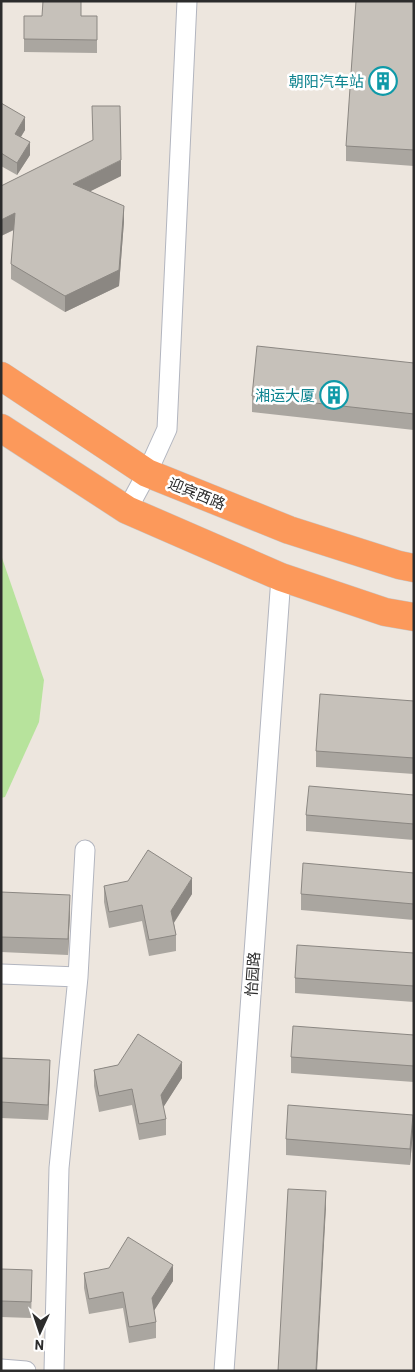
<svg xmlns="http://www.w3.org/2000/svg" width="415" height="1372" font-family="Barlow,'Noto Sans SC',sans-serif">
	<rect width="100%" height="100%" fill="#ede6de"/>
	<path fill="#b7e39c" d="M 1,555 L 44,680 L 39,722 L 5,797 L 1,798 Z"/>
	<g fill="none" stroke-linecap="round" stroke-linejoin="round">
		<defs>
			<path id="minor" d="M 127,510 L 147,473 L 167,429 L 187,1
				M 1,974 L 78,977 L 85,850
				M 1,1369 L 26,1371
				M 54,1371 L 59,1168 L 78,977
				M 224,1371 L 281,577"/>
			<path id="highway" d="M 1,376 L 147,473 L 289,530 L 399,565 L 414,568
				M 1,428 L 127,510 L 281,577 L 385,612 L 414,617"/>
		</defs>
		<use href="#minor" stroke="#b2b5bf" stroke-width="21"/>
		<use href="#highway" stroke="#c8c8c8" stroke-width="29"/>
		<use href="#minor" stroke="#fff" stroke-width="19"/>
		<use href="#highway" stroke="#fc995b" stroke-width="28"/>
	</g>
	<path fill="#aaa6a0" d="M 414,1 L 414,166 L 346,161 L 346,146 Z
		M 24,16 L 97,16 L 97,53 L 24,52 Z
		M 1,103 L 25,130 L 21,137 L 30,155 L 17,175 L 1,166 Z
		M 121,176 L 90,191 L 124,221 L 119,286 L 65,312 L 11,279 L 11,264 L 14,230 L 1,236 L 1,186 Z
		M 414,363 L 414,430 L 252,412 L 252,396 Z
		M 414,701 L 414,774 L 316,767 L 316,751 Z
		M 414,795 L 414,840 L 306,831 L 306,815 Z
		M 414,873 L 414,920 L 301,910 L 301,894 Z
		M 104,886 L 192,894 L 174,923 L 176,935 L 176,951 L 149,956 L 142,921 L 109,928 L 104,902 Z
		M 1,892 L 70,911 L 68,955 L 1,952 Z
		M 414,953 L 414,1002 L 295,993 L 295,978 Z
		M 414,1035 L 414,1082 L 291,1073 L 291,1057 Z
		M 1,1058 L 50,1076 L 48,1120 L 1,1118 Z
		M 118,1065 L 182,1078 L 163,1107 L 166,1119 L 166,1135 L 139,1140 L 132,1105 L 99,1112 L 94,1086 L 94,1070 Z
		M 413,1131 L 410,1165 L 286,1155 L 286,1139 Z
		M 1,1269 L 32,1286 L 31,1318 L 1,1317 Z
		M 84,1273 L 173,1281 L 154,1310 L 156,1322 L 156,1338 L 129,1343 L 123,1308 L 89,1314 L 84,1288 Z"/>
	<path fill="#8b8782" d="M 25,117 L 25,130 L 15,146 L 15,134 Z
		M 30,142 L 30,155 L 17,175 L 17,163 Z
		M 121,160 L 121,176 L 73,200 L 73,184 Z
		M 124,206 L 124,221 L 119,286 L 65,312 L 65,296 Z
		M 15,213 L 15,229 L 1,236 L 1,220 Z
		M 192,878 L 192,894 L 171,927 L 171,911 Z
		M 70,895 L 70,911 L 68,955 L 68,939 Z
		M 50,1060 L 50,1076 L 48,1120 L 48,1105 Z
		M 182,1062 L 182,1078 L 161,1111 L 161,1095 Z
		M 413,1115 L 413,1131 L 410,1165 L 410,1149 Z
		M 326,1191 L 326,1207 L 317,1371 L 316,1371 Z
		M 173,1265 L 173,1281 L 152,1314 L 152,1298 Z"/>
	<path fill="#c6c1ba" stroke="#8b8782" d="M 43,1 L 81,1 L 81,16 L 97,16 L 97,40 L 24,39 L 24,16 L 42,16 Z
		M 356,1 L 414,1 L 414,150 L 346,146 Z
		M 1,103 L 25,117 L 15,134 L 30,142 L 17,163 L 1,153 Z
		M 92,106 L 120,106 L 121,160 L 73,184 L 124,206 L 119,270 L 65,296 L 11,264 L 15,213 L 1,220 L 1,186 L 93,140 Z
		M 257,346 L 414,363 L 414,414 L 252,396 Z
		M 320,694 L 414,701 L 414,758 L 316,751 Z
		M 309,786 L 414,795 L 414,824 L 306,815 Z
		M 148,850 L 192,878 L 171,911 L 176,935 L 149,940 L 142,905 L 109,912 L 104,886 L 128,881 Z
		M 303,863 L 414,873 L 414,904 L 301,894 Z
		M 1,892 L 70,895 L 68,939 L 1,937 Z
		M 297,945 L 414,953 L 414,986 L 295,978 Z
		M 293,1026 L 414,1035 L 414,1066 L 291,1057 Z
		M 138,1034 L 182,1062 L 161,1095 L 166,1119 L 139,1124 L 132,1089 L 99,1096 L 94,1070 L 118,1065 Z
		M 1,1058 L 50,1060 L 48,1105 L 1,1102 Z
		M 288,1105 L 413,1115 L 410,1149 L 286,1139 Z
		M 288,1189 L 326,1191 L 316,1371 L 278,1371 Z
		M 128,1237 L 173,1265 L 152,1298 L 156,1322 L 129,1327 L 123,1292 L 89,1299 L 84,1273 L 109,1268 Z
		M 1,1269 L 32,1270 L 31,1302 L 1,1301 Z"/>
	<defs>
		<symbol id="building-ring" viewBox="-11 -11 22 22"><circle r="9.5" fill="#fff" stroke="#0f9aa8" stroke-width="1.5"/><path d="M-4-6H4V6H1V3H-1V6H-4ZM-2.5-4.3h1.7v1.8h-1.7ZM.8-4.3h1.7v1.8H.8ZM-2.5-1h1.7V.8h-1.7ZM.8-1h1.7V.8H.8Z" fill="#0f9aa8"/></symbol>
	</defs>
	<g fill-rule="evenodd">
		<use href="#building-ring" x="367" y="65" width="32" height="32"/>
		<use href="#building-ring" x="318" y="379" width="32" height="32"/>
	</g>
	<g text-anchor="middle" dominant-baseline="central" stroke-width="5" stroke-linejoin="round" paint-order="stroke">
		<g font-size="15" fill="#0d838f" stroke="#fff" text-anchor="end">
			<text x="364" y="81">朝阳汽车站</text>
			<text x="315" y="395">湘运大厦</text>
		</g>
		<g font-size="15" fill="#2c2c2c" stroke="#fff">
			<text transform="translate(197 493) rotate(22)">迎宾西路</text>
			<text transform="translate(252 974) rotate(-86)">怡园路</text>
		</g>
	</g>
	<rect width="415" height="1372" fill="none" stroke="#2c2c2c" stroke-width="5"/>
	<g transform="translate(40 1332) rotate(183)" stroke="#ffffff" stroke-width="4" paint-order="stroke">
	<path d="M0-4L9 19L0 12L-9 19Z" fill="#2c2c2c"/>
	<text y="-8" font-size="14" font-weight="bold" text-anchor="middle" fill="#2c2c2c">N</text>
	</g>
</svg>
